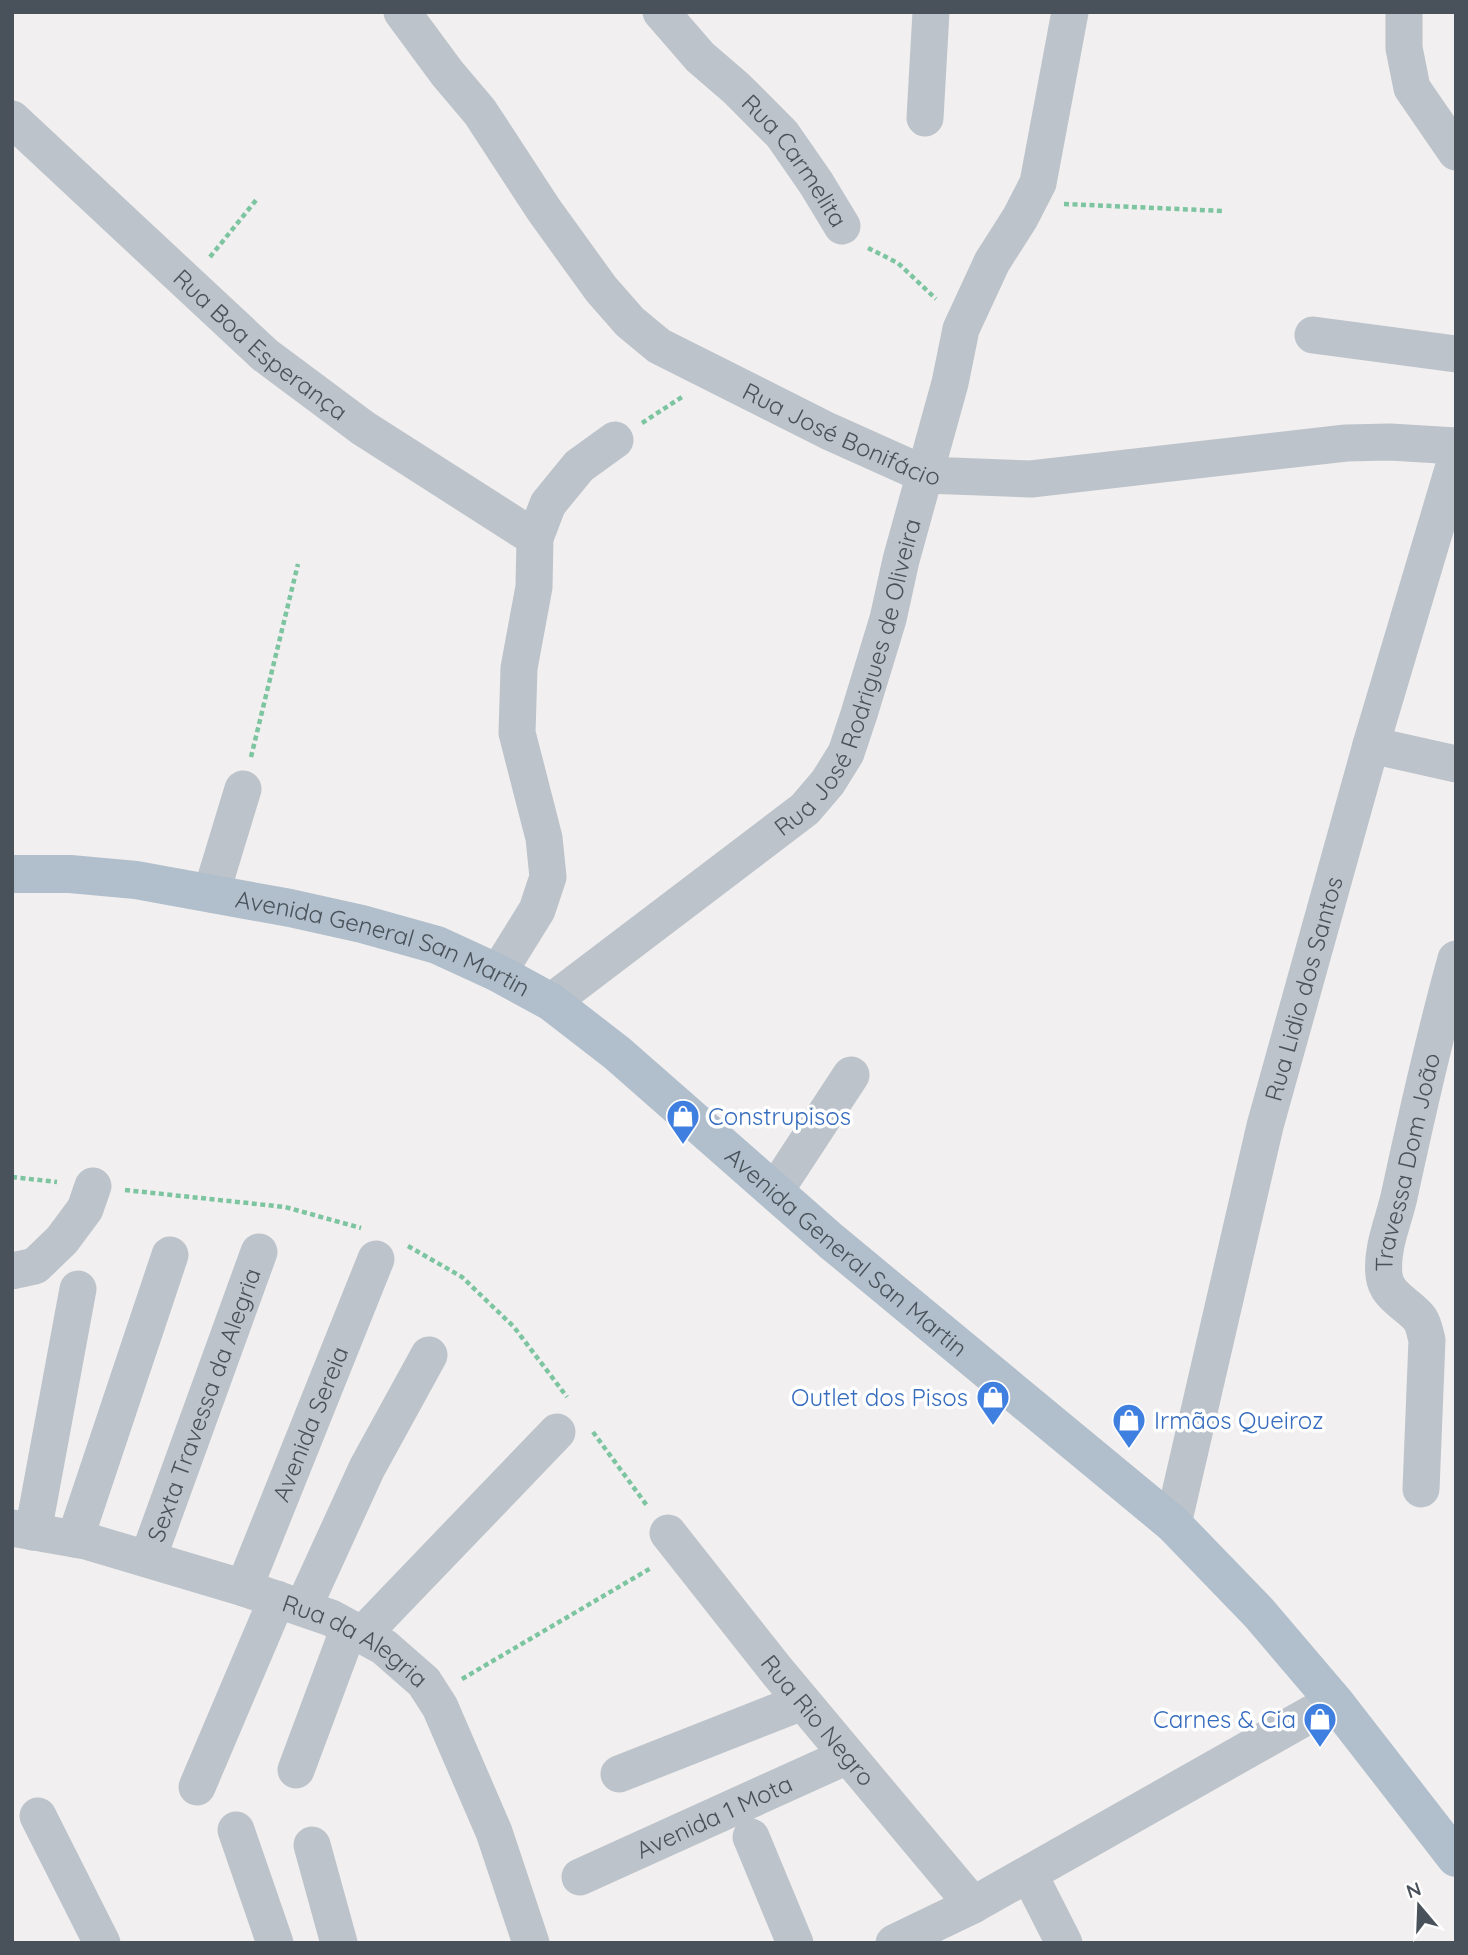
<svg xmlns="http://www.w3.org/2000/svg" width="1468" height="1955" font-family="Quicksand,sans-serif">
	<rect width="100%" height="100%" fill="#f1efef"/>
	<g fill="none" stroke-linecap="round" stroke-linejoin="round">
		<path stroke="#7dc5a1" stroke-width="4.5" stroke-dasharray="5 3.5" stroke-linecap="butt" d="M 1064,204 L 1223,211
			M 868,248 L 898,263 L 936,299
			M 210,257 L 257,199
			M 642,423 L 682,397
			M 251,757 L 298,564
			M 12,1177 L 57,1182
			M 125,1190 L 285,1207 L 361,1228
			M 408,1246 L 462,1277 L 514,1327 L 567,1397
			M 593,1432 L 648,1507
			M 462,1679 L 651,1568"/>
		<g stroke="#bcc3ca" stroke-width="37">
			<path id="s1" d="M 402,12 L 447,73 L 480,112 L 544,210 L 601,289 L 630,322 L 659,346 L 828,431 L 926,475 L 1031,479 L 1346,443 L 1390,442 L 1456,446"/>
			<path id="s2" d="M 661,12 L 700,57 L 736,88 L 782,134 L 816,183 L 842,226"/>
			<path d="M 1404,12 L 1404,48 L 1412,88 L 1456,152"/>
			<path d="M 925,118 L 931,12"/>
			<path id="s3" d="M 12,119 L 265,355 L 363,428 L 535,538"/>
			<path d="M 1313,335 L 1456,354"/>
			<path d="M 1371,745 L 1456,764"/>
			<path d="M 211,894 L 243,789"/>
			<path d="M 498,973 L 537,910 L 548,877 L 544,838 L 517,733 L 519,668 L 534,587 L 535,538 L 548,504 L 579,466 L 615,440"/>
			<path id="s4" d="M 551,1002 L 805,809 L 828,782 L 846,753 L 859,714 L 888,619 L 901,560 L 950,383 L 961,329 L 992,262 L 1020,218 L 1038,183 L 1070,12"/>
			<path d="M 775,1191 L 851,1075"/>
			<path d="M 12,1271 L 35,1266 L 62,1240 L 85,1209 L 93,1186"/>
			<path id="s5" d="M 1421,1489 L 1427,1340 C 1425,1333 1424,1325 1420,1319 C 1409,1304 1386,1297 1384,1275 C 1381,1249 1393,1223 1399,1197 C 1416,1118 1434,1038 1456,959"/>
			<path id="s6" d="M 1173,1524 L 1265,1126 L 1371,745 L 1456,459"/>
			<path id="s7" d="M 12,1528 L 86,1541 L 244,1588 L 331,1618 L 384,1647 L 424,1682 L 440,1707 L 494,1832 L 531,1943"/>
			<path d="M 33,1532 L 78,1289"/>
			<path id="s8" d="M 668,1533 L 777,1671 L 973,1905"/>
			<path d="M 75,1539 L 170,1255"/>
			<path id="s9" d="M 148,1558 L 259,1252"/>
			<path id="s10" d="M 244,1588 L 376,1259"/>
			<path d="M 303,1608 L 367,1468 L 429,1355"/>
			<path d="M 362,1635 L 557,1432"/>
			<path d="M 296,1770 L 349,1628"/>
			<path d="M 619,1774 L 802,1702"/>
			<path d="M 197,1787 L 277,1599"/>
			<path d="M 38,1816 L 102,1943"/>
			<path d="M 236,1830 L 275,1943"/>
			<path d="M 751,1837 L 795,1943"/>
			<path d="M 312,1845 L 339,1943"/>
			<path d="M 1029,1874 L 1064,1943"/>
			<path id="s11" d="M 580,1877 L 847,1756"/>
			<path d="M 894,1943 L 973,1905 L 1334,1701"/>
		</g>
		<path stroke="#b1becb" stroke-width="38" id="s12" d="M 12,874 L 70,874 L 136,880 L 290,908 L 362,924 L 437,945 L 498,973 L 551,1002 L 617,1053 L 831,1241 L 1173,1524 L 1259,1613 L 1334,1701 L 1456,1858"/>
	</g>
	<defs>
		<symbol id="shop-pin" viewBox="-11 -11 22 30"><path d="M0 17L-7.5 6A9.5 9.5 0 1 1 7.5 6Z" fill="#3f7fe0" stroke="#fff"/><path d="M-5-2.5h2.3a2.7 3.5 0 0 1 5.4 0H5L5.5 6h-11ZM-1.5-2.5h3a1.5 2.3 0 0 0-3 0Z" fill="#fff"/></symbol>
	</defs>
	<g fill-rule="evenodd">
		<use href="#shop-pin" x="664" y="1097" width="38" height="52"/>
		<use href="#shop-pin" x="974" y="1378" width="38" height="52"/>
		<use href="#shop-pin" x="1110" y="1401" width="38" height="52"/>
		<use href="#shop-pin" x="1301" y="1700" width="38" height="52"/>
	</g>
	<g text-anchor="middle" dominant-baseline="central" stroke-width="7" stroke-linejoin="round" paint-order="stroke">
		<g font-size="24" fill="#49525a" stroke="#fff">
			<text stroke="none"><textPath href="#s2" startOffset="201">Rua Carmelita</textPath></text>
			<text stroke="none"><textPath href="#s3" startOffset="336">Rua Boa Esperança</textPath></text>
			<text stroke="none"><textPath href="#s1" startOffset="626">Rua José Bonifácio</textPath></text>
			<text stroke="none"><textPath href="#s4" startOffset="458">Rua José Rodrigues de Oliveira</textPath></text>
			<text stroke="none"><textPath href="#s12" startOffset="380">Avenida General San Martin</textPath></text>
			<text stroke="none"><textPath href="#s6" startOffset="551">Rua Lidio dos Santos</textPath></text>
			<text stroke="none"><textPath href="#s5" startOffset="345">Travessa Dom João</textPath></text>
			<text stroke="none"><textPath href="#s12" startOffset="947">Avenida General San Martin</textPath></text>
			<text stroke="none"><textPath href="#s9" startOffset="163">Sexta Travessa da Alegria</textPath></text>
			<text stroke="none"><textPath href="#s10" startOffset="177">Avenida Sereia</textPath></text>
			<text stroke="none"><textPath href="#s7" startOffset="364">Rua da Alegria</textPath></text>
			<text stroke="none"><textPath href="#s8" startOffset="240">Rua Rio Negro</textPath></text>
			<text stroke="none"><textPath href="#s11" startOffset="147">Avenida 1 Mota</textPath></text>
		</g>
		<g font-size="24" fill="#366cbe" stroke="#fff" text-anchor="start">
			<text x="708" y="1116">Construpisos</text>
			<text x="968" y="1397" text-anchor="end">Outlet dos Pisos</text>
			<text x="1154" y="1420">Irmãos Queiroz</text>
			<text x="1296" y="1719" text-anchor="end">Carnes &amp; Cia</text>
		</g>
	</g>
	<rect width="1468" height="1955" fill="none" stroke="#49525a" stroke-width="28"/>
	<g transform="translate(1419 1906) rotate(341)" stroke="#ffffff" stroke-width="5" paint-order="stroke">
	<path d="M0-5L12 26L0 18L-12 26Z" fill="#49525a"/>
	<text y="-10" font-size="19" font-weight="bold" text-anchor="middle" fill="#49525a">N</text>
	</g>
</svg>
